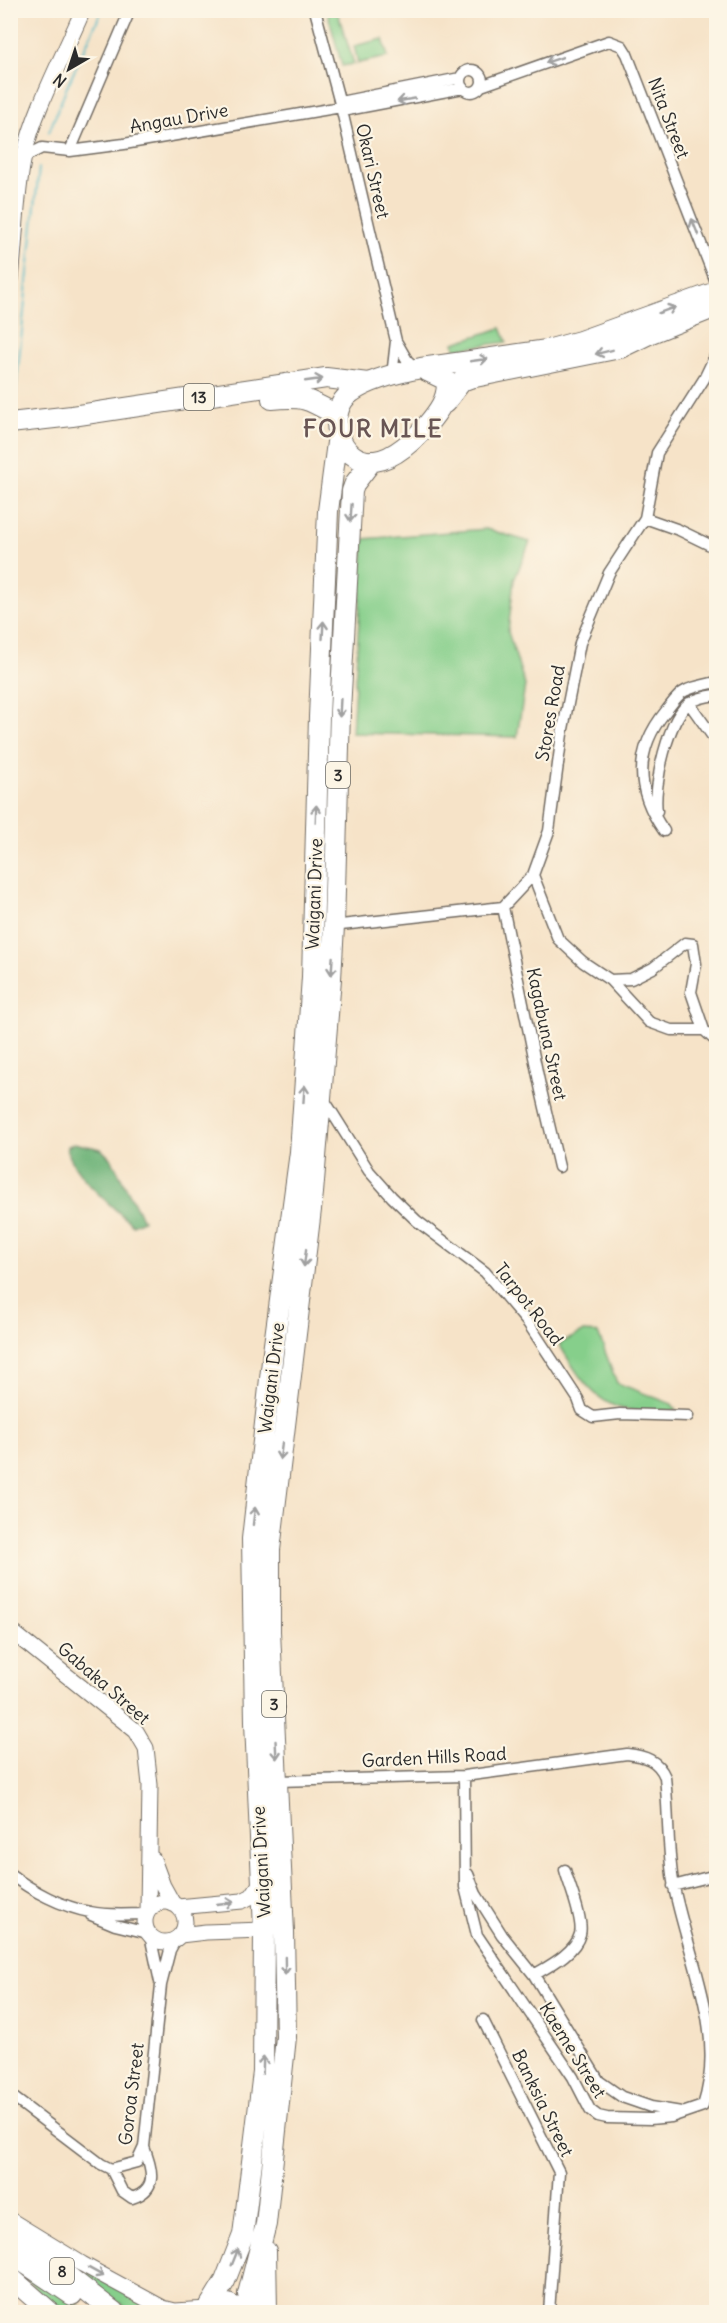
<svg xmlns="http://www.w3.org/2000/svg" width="727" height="2323" font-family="Delius,sans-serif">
	<rect width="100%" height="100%" fill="#fcf5e5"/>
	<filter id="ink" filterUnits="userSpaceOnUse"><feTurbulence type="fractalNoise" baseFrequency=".0167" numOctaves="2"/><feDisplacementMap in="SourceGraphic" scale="12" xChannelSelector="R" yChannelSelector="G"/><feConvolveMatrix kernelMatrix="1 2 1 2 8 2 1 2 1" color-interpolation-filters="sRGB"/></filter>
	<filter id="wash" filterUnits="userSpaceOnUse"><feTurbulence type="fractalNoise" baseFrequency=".008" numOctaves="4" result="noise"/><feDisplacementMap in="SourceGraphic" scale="24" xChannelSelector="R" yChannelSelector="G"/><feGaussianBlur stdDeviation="1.35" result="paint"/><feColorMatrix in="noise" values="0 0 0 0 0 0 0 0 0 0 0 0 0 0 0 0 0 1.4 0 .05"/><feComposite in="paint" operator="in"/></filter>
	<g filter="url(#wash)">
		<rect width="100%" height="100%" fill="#f6e3c8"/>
		<path fill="#86cf8b" stroke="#587d5b" stroke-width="1.5" d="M 327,11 L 337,11 L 354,64 L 342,66 Z
			M 383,39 L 388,57 L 358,63 L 354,46 Z
			M 501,328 L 507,342 L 455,349 L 454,343 Z
			M 486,529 L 530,542 L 514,580 L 508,632 L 525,685 L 517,737 L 352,733 L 364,539 Z
			M 583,1332 L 598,1333 L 617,1383 L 672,1404 L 676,1411 C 661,1411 644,1413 629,1410 C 594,1405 575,1371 559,1344 Z
			M 63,2259 L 163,2312 L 130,2312 Z
			M 11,2262 L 57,2289 L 87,2312 L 57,2312 Z"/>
		<path fill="#6cb277" stroke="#4c6e51" stroke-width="1.5" d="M 74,1143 L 101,1149 L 112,1160 L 143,1220 L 133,1225 C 113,1207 70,1173 67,1147 Z"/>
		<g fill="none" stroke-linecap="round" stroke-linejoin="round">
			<path stroke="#4bb7c6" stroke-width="2" d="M 49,132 L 66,89 L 102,10
				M 13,416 L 39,168
				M 10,451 L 13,430"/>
		</g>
	</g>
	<g filter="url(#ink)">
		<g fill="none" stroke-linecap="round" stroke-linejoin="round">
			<defs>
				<path id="street" d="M 315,10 L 342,111 L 396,341 L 392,376
					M460 81a11 11 0 1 1 22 0a11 11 0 1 1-22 0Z
					M 481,86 L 609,41 L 622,46 L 627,54 L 716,282
					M 340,102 L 460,78
					M 342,111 L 463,88
					M 70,151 L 130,10
					M 24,157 L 42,148 L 70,151 L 124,144 L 341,107
					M 396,341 L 407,360 L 416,369
					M 645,518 L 679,530 L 716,548
					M 689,703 L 716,741
					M 657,811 C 653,787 668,716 690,703 C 697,698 708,696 716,695
					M 664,831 C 635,790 634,750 666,711 C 671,705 678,694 685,691 C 694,686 706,685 716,682
					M 533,875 L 558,939 L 583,962 L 610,980 L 631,979 L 653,968 L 685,943 L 693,944 L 696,964 L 691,992 L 704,1030 L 716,1041
					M 503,907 L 540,1086 L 559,1167
					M 332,926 L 503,907 L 533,875 L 549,831 L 562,734 L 580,643 L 609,573 L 645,518 L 657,453 L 704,379 L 716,354
					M 610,980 L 649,1022 L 671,1030 L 704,1030
					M 323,1098 L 369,1171 L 392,1197 L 417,1221 L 485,1272 L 528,1323 L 578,1399 L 582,1410 L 593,1417 L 620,1414 L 688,1416
					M 277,1781 L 464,1776 L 627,1754 C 645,1756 658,1760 665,1777 C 669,1813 667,1851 674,1887 C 688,1958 727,2033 703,2106 L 671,2117 L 650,2119 L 607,2118 L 598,2116 L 590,2110 L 573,2077 L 477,1935 L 465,1887 L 464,1776
					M 10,1874 C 32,1891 62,1907 90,1912 C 108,1916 128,1914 146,1914
					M 468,1874 L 476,1894 L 502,1935 L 534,1975 L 599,2081 L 622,2097 L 651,2107 L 681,2112
					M 673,1886 L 716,1875
					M 91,1915 L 115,1925 L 148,1933
					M 150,1935 L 160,1982
					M 534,1975 C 549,1966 575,1953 580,1934 C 584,1920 569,1885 565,1870
					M 483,2020 L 559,2172 L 549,2312
					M 10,2095 L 101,2164 L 111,2169 L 137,2162 L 144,2147 L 161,1985 L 170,1950 L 176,1939
					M 111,2169 L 122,2191 L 132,2198 C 160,2189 151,2168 144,2147"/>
				<path id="secondary" d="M 10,286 C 16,243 15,199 24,156 C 34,110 64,55 83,10
					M 10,1630 L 136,1731 L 146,1748 L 150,1785 L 148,1910
					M 153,1859 L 163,1886 L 173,1904
					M145 1922a20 20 0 1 1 40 0a20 20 0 1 1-40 0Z
					M 178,1907 L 242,1901 L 252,1896 L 262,1881
					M 180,1935 L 206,1932 L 264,1930
					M 10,2220 L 82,2264 L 163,2308 L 175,2311 L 208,2309"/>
				<path id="highway" d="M 421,368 L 446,380 C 450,397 437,413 427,425 C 415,439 394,459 375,461 C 339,465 323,411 352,392 C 369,380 401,372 421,368 L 547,350 L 580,341 L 716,292
					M 272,399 C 305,396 308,399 336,415
					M 445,403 L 462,381 L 470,378 L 620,348 L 651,333 L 716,307
					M 10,423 L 72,416 L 326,378 L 368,383
					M 10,2231 L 114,2312
					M 266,2251 L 267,2312
					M 10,2253 L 72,2295
					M 10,2277 L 50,2312
					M 208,2309 L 228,2304 L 245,2312
					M 206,2312 L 225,2281 L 243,2235 L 263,2072 L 264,1930 L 255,1722 L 252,1539 L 273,1352 L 300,1152 L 312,977 L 319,717 L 328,511 L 338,435
					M 251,2312 L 248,2294 L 266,2224 L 286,2037 L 284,1933 L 270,1631 L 270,1550 L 313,1193 L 331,979 L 334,926 L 340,711 L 352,491 L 355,483 L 372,461"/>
			</defs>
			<use href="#street" stroke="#726b62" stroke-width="13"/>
			<use href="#secondary" stroke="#726b62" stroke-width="17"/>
			<use href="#highway" stroke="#726b62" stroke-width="22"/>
			<use href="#street" stroke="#fff" stroke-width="10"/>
			<use href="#secondary" stroke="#fff" stroke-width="15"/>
			<use href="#highway" stroke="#fff" stroke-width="20"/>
		</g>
		<defs><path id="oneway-shaft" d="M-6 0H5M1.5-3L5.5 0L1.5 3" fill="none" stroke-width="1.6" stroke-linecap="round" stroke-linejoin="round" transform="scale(1.5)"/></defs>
		<g stroke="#a0a0a0">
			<use href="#oneway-shaft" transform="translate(554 60) rotate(161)"/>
			<use href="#oneway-shaft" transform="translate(406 100) rotate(170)"/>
			<use href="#oneway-shaft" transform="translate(695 227) rotate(-112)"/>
			<use href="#oneway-shaft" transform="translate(667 310) rotate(-20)"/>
			<use href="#oneway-shaft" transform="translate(604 352) rotate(166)"/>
			<use href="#oneway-shaft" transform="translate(479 360) rotate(-8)"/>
			<use href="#oneway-shaft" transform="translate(314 380) rotate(-8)"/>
			<use href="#oneway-shaft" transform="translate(351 513) rotate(94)"/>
			<use href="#oneway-shaft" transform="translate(323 630) rotate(-87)"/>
			<use href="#oneway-shaft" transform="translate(340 708) rotate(93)"/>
			<use href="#oneway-shaft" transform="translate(316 814) rotate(-88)"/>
			<use href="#oneway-shaft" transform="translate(332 966) rotate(94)"/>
			<use href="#oneway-shaft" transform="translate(304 1094) rotate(-86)"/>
			<use href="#oneway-shaft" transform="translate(305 1258) rotate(97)"/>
			<use href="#oneway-shaft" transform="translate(281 1451) rotate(97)"/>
			<use href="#oneway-shaft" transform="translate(254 1516) rotate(-83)"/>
			<use href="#oneway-shaft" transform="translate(276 1750) rotate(87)"/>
			<use href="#oneway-shaft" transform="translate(225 1903) rotate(-6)"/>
			<use href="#oneway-shaft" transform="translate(285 1966) rotate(89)"/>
			<use href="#oneway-shaft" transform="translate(263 2065) rotate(-88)"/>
			<use href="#oneway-shaft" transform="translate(235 2257) rotate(-68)"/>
			<use href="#oneway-shaft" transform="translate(96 2272) rotate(29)"/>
		</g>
	</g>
	<g text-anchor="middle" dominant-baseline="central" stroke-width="4.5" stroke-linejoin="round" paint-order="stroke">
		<g fill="#fcf5e5" stroke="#6a6863" stroke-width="1.5">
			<rect x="184" y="384" width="30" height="26" rx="4.5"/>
			<rect x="326" y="762" width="24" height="26" rx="4.5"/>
			<rect x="262" y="1691" width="24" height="26" rx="4.5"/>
			<rect x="50" y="2258" width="24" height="26" rx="4.5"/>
		</g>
		<g font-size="16" font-weight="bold" fill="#2b2b2b">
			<text x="199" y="397">13</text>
			<text x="338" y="775">3</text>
			<text x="274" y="1704">3</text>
			<text x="62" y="2271">8</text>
		</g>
		<g font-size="18" fill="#2b2b2b" stroke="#fcf5e5">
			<text transform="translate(179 118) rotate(-10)">Angau Drive</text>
			<text transform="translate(669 118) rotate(69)">Nita Street</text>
			<text transform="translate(373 171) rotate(77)">Okari Street</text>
			<text transform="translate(550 713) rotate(-80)">Stores Road</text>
			<text transform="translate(314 894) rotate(-88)">Waigani Drive</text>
			<text transform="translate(547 1034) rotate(78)">Kagabuna Street</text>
			<text transform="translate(529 1304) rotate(52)">Tarpot Road</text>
			<text transform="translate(271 1378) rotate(-83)">Waigani Drive</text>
			<text transform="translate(104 1683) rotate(41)">Gabaka Street</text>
			<text transform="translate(434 1757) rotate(-3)">Garden Hills Road</text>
			<text transform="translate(261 1862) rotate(-93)">Waigani Drive</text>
			<text transform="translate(573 2050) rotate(58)">Kaeme Street</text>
			<text transform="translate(131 2094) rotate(-83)">Goroa Street</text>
			<text transform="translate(543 2103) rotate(64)">Banksia Street</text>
		</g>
		<g font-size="24" font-weight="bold" letter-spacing="1.5" fill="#695655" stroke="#fcf5e5">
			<text x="373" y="428">FOUR MILE</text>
		</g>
	</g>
	<rect width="727" height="2323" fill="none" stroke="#fcf5e5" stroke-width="36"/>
	<g transform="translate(69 69) rotate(219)" stroke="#fcf5e5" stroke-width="4.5" paint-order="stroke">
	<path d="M0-4.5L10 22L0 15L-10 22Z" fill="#2b2b2b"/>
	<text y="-9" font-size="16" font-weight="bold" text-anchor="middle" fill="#2b2b2b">N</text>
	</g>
</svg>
